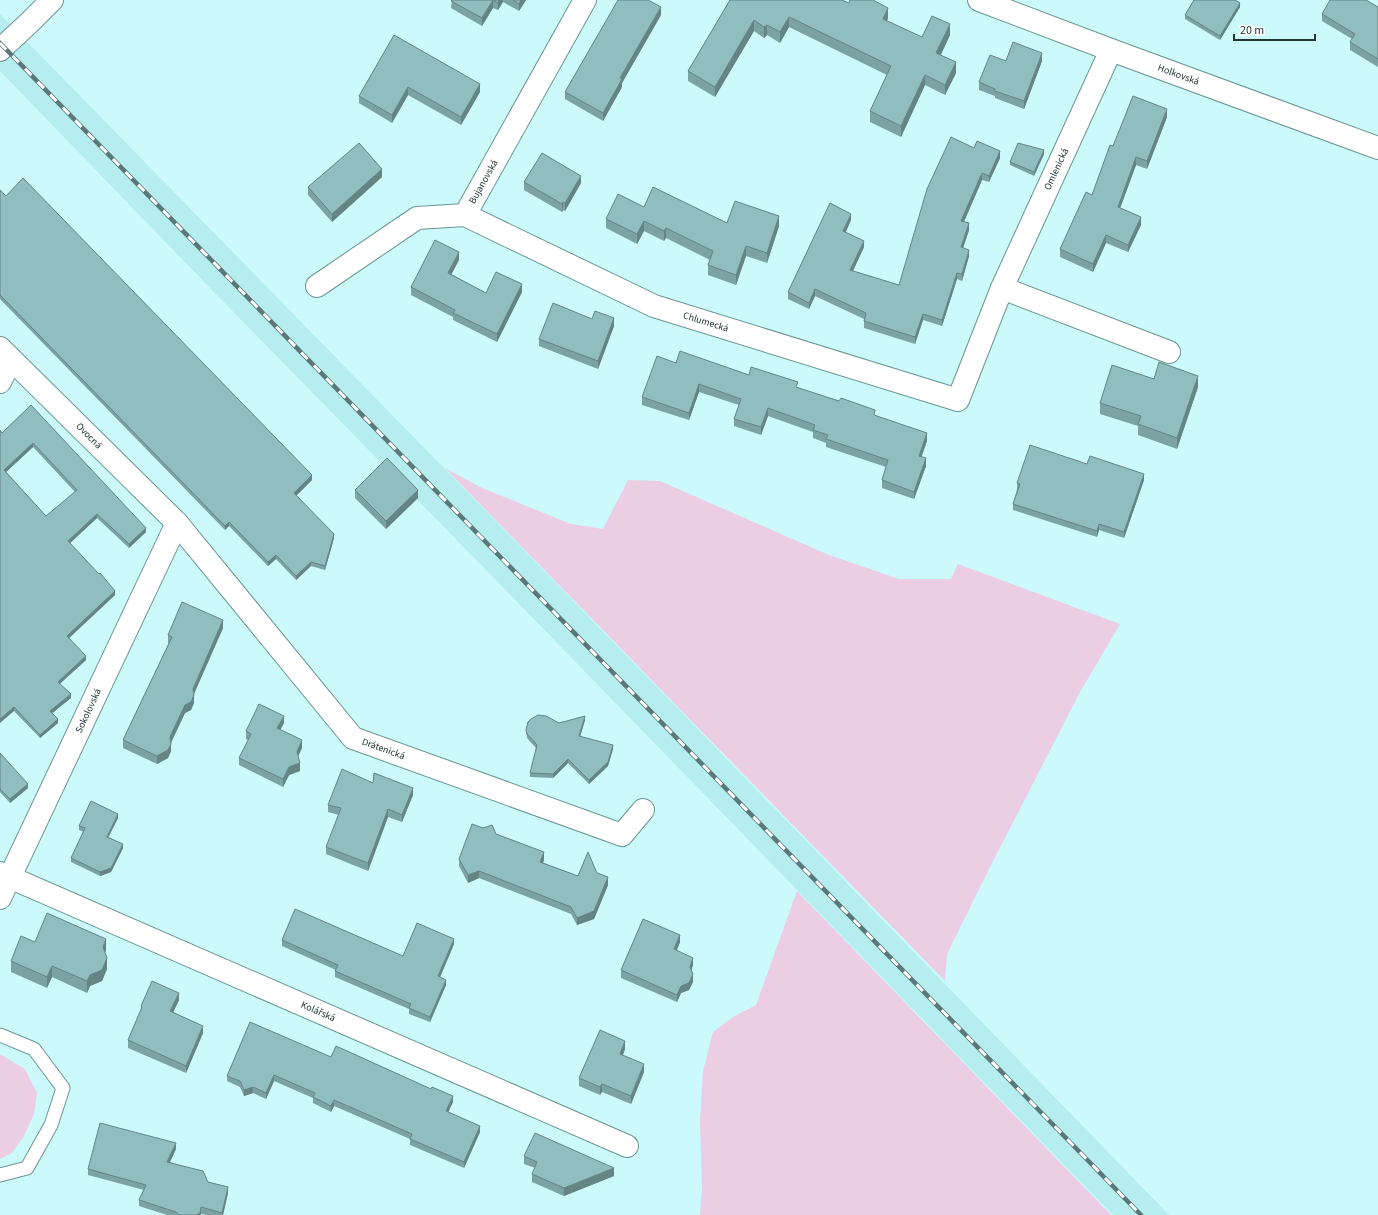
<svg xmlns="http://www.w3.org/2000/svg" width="1378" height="1215" font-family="'Source Sans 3',sans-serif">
	<rect width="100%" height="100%" fill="#ccfafa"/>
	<path fill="#b6edee" d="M 0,14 L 523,549 L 1169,1215 L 1113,1215 L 494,578 L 210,288 L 0,71 Z"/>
	<path fill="#ebcde4" d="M 445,468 L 482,488 L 571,524 L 603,529 L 628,480 L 660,481 L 829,555 L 899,579 L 951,579 L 958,564 L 1120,624 L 1080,692 L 990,867 L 947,954 L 945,981 Z
		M 797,891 L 1111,1215 L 700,1215 L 702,1189 L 700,1121 L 703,1071 L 713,1032 L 733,1017 L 756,1005 Z
		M 0,1054 L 25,1069 L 37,1093 L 34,1114 L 23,1138 L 12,1153 L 0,1159 Z"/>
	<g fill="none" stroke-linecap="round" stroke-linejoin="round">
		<defs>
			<path id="lane" d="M 0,1035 L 34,1049 L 63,1088 L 51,1125 L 27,1168 L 0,1175"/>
			<g id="street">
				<path id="s1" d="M 979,0 L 1111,50 L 1378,148"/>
				<path d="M 0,50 L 30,22 L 52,0"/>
				<path id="s2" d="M 465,215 L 585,0"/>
				<path id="s3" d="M 317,286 L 417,218 L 465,215 L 654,306 L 958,400 L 1002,288 L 1111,50"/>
				<path d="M 1002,288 L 1169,352"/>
				<path id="s4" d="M 0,348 L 177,523 L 353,738 L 622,835 L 643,810"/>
				<path d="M 0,382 L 11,360"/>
				<path id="s5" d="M 0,873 L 627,1146"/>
				<path id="s6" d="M 0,898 L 177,523"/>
			</g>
		</defs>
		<use href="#lane" stroke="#6a9596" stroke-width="15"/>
		<use href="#street" stroke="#6a9596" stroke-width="24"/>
		<use href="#lane" stroke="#fff" stroke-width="13"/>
		<use href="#street" stroke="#fff" stroke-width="22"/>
		<defs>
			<path id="rail" d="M 0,43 L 1141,1215"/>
		</defs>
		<use href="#rail" stroke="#5b7777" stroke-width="4.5"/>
		<use href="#rail" stroke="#fff" stroke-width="3" stroke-dasharray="9" stroke-linecap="butt"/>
	</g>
	<path fill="#7ca3a3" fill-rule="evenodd" d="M 452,0 L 526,0 L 519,11 L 503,2 L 498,10 L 493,8 L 482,26 L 451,8 Z
		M 730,0 L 849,3 L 888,18 L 887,21 L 922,37 L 950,35 L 941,55 L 956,73 L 945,95 L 925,85 L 901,137 L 870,122 L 870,111 L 887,75 L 789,27 L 780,43 L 767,35 L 764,38 L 754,31 L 715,97 L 688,81 L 688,71 Z
		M 1194,0 L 1236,0 L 1240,7 L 1220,40 L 1185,19 L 1185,15 Z
		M 1378,7 L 1378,67 L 1350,50 L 1350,42 L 1352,39 L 1322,21 L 1322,14 Z
		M 661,15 L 622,83 L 622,87 L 603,121 L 565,99 L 565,92 Z
		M 394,35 L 480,92 L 461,125 L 408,95 L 392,123 L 359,103 L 359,96 Z
		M 1006,61 L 1042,61 L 1024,109 L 995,98 L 995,96 L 979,90 L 979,82 Z
		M 1167,117 L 1147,169 L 1136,165 L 1120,208 L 1141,225 L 1128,252 L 1106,243 L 1093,272 L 1060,257 L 1060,249 L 1092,195 L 1113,146 Z
		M 974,148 L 1000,158 L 989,182 L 982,180 L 964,222 L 969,230 L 963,248 L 969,256 L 962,281 L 957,279 L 942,326 L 923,320 L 915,344 L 864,328 L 864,319 L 815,296 L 809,309 L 788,299 L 788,292 L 851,220 L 846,232 L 864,247 L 853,271 L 899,285 Z
		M 1044,154 L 1034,176 L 1010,165 L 1010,162 Z
		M 382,177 L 332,222 L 308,195 L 308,187 Z
		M 524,182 L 581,183 L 565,211 L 563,210 L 562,212 L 524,190 Z
		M 0,190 L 312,480 L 296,496 L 334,538 L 325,570 L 311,566 L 296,580 L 276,559 L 268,566 L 229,526 L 225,530 L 0,299 Z
		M 644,207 L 727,223 L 779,226 L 767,263 L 746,256 L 736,285 L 708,275 L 708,265 L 710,260 L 666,238 L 664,241 L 644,231 L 637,244 L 606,228 L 606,219 Z
		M 459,260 L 451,274 L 486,293 L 522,292 L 497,342 L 453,320 L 453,317 L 411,295 L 411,287 Z
		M 592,319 L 614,326 L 598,369 L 539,346 L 539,339 Z
		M 676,363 L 749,375 L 798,388 L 875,416 L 927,441 L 921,457 L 926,466 L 914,499 L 882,488 L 882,480 L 886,467 L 826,447 L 826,443 L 813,438 L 813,432 L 768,416 L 761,435 L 734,426 L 734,419 L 739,405 L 699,392 L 689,420 L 642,405 L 642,397 Z
		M 1154,379 L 1198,387 L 1177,449 L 1138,435 L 1138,426 L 1100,414 L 1100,403 Z
		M 31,405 L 146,532 L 129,548 L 97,518 L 70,543 L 115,595 L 69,638 L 86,660 L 60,684 L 71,698 L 52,713 L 58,723 L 40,738 L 14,711 L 2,433 ZM 33,447 L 75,492 L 46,516 L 6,472 Z
		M 1087,464 L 1144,480 L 1124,538 L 1099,530 L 1097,537 L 1013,510 L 1013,504 L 1017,489 L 1017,483 Z
		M 355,490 L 418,498 L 386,529 L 355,498 Z
		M 223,628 L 194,694 L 194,703 L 191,710 L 185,713 L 171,742 L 171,751 L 168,758 L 157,764 L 123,748 L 123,740 L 169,643 L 168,643 L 168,635 Z
		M 585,720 L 580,737 L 613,749 L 608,766 L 589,784 L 568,763 L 553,778 L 530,777 L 530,773 L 536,748 L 527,738 L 526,730 L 559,723 Z
		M 284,723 L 280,730 L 302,748 L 298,756 L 300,771 L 289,775 L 283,787 L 239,765 L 239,758 L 248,740 L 246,739 L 246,731 Z
		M 0,753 L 28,788 L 10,803 L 0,792 Z
		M 373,783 L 413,795 L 402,822 L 388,817 L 368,871 L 326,854 L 326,847 L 339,815 L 328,812 L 328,805 Z
		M 118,818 L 108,837 L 123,848 L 111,872 L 100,876 L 71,862 L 71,858 L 84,832 L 79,830 L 79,826 Z
		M 496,834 L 544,860 L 543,863 L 578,876 L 597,873 L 608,885 L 594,919 L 577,925 L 571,914 L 479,878 L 468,883 L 459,866 L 459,859 Z
		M 282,940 L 403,956 L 454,944 L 440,977 L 446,985 L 430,1022 L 409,1014 L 409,1009 L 335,977 L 335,971 L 336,970 L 282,946 Z
		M 35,942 L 106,950 L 105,953 L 107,969 L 102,981 L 90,986 L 87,993 L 52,977 L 47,988 L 11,972 L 11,961 Z
		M 680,942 L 677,950 L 693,965 L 691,971 L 693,982 L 689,990 L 681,993 L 677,1002 L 621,978 L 621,970 Z
		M 179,1000 L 173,1012 L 203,1033 L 186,1073 L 128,1048 L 128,1040 L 141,1010 L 141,1006 Z
		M 625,1049 L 623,1055 L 644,1072 L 631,1104 L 602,1092 L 600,1095 L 579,1086 L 579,1078 Z
		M 331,1057 L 453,1102 L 448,1112 L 480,1132 L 464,1168 L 410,1145 L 410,1139 L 334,1106 L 331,1112 L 313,1103 L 313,1098 L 274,1081 L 266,1099 L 253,1093 L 244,1096 L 240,1087 L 227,1081 L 227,1076 Z
		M 176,1149 L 170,1162 L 208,1182 L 228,1193 L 223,1215 L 207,1215 L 201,1214 L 201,1215 L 167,1215 L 139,1206 L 139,1200 L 144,1190 L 88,1175 L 88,1169 Z
		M 524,1156 L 614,1176 L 564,1196 L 532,1182 L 532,1174 L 535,1168 L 524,1164 Z"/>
	<path fill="#658484" d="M 493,0 L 493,8 L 482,26 L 482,18 Z
		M 499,0 L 503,0 L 503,2 L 498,10 L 498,3 Z
		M 521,0 L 526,0 L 519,11 L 519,4 Z
		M 1240,3 L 1240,7 L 1220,40 L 1220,36 Z
		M 661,7 L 661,15 L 622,83 L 622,87 L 603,121 L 603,113 L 620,78 Z
		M 888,8 L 888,18 L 883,30 L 883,19 Z
		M 789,17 L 789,27 L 780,43 L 780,32 Z
		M 754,20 L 754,31 L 715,97 L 715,87 Z
		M 950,24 L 950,35 L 936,64 L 936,53 Z
		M 767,25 L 767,35 L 764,38 L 764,27 Z
		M 1042,53 L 1042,61 L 1024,109 L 1024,101 Z
		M 956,62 L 956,73 L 945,95 L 945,85 Z
		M 925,75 L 925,85 L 901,137 L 901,126 Z
		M 480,84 L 480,92 L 461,125 L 461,117 Z
		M 408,87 L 408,95 L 392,123 L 392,115 Z
		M 1167,109 L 1167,117 L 1147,169 L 1147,161 Z
		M 1044,150 L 1044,154 L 1034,176 L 1034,172 Z
		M 1000,151 L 1000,158 L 989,182 L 989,176 Z
		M 1136,157 L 1136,165 L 1118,214 L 1118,207 Z
		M 382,169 L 382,177 L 332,222 L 332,214 Z
		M 982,173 L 982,180 L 961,228 L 961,221 Z
		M 581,176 L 581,183 L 565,211 L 565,203 Z
		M 563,202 L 563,210 L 562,212 L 562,204 Z
		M 851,214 L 851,220 L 843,237 L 843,231 Z
		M 779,216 L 779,226 L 767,263 L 767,253 Z
		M 1141,217 L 1141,225 L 1128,252 L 1128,245 Z
		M 644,221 L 644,231 L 637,244 L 637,234 Z
		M 969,223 L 969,230 L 961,254 L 961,247 Z
		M 666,228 L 666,238 L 664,241 L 664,231 Z
		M 1106,235 L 1106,243 L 1093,272 L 1093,264 Z
		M 864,241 L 864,247 L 850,277 L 850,270 Z
		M 746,246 L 746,256 L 736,285 L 736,275 Z
		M 969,250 L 969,256 L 962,281 L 962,274 Z
		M 459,252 L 459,260 L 448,281 L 448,273 Z
		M 957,273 L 957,279 L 942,326 L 942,320 Z
		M 522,284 L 522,292 L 497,342 L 497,334 Z
		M 815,289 L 815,296 L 809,309 L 809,303 Z
		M 923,314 L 923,320 L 915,344 L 915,337 Z
		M 614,318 L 614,326 L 598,369 L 598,361 Z
		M 1198,376 L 1198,387 L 1177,449 L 1177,438 Z
		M 699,384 L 699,392 L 689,420 L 689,413 Z
		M 768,408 L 768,416 L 761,435 L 761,427 Z
		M 927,433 L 927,441 L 919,464 L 919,456 Z
		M 33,443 L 33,447 L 4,474 L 4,470 Z
		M 926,458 L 926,466 L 914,499 L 914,492 Z
		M 1144,474 L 1144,480 L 1124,538 L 1124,532 Z
		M 312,475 L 312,480 L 294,498 L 294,493 Z
		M 418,490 L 418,498 L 386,529 L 386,521 Z
		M 97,514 L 97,518 L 68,545 L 68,541 Z
		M 229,522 L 229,526 L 225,530 L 225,526 Z
		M 1099,524 L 1099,530 L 1097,537 L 1097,531 Z
		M 146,528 L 146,532 L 129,548 L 129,544 Z
		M 334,534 L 334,538 L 325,570 L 325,566 Z
		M 276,555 L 276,559 L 268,566 L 268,562 Z
		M 311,562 L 311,566 L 296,580 L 296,576 Z
		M 115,591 L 115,595 L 67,640 L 67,636 Z
		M 223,620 L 223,628 L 193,696 L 193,689 Z
		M 86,656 L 86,660 L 58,685 L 58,682 Z
		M 71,694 L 71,698 L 50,715 L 50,711 Z
		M 194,695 L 194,703 L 191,710 L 185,713 L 170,745 L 170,737 L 185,705 Z
		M 14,707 L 14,711 L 0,723 L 0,719 Z
		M 284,716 L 284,723 L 277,736 L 277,728 Z
		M 585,716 L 585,720 L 579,740 L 579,736 Z
		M 58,719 L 58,723 L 40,738 L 40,735 Z
		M 302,740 L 302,748 L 297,759 L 297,752 Z
		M 171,744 L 171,751 L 168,758 L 157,764 L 157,756 Z
		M 613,745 L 613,749 L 608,766 L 589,784 L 589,780 Z
		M 568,759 L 568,763 L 553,778 L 553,774 Z
		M 300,763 L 300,771 L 289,775 L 283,787 L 283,779 L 289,767 Z
		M 28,784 L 28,788 L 10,803 L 10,799 Z
		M 413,788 L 413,795 L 402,822 L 402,815 Z
		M 388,809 L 388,817 L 368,871 L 368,863 Z
		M 118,814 L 118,818 L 107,840 L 107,837 Z
		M 123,844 L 123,848 L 111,872 L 100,876 L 100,872 Z
		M 544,852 L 544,860 L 540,869 L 540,862 Z
		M 479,871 L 479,878 L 468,883 L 468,875 Z
		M 608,877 L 608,885 L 594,919 L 577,925 L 577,918 Z
		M 680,935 L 680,942 L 674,957 L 674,949 Z
		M 106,939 L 106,950 L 103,958 L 103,947 Z
		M 454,939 L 454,944 L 438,982 L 438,976 Z
		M 107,958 L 107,969 L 102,981 L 90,986 L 87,993 L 87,981 L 90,975 Z
		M 693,958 L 693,965 L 690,974 L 690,967 Z
		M 52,966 L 52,977 L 47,988 L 47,977 Z
		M 693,974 L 693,982 L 689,990 L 681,993 L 677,1002 L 677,995 L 681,986 Z
		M 446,980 L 446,985 L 430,1022 L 430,1017 Z
		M 179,993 L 179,1000 L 170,1019 L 170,1011 Z
		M 203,1026 L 203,1033 L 186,1073 L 186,1066 Z
		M 625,1041 L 625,1049 L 620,1061 L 620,1054 Z
		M 644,1064 L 644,1072 L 631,1104 L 631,1096 Z
		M 274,1075 L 274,1081 L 266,1099 L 266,1093 Z
		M 602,1084 L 602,1092 L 600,1095 L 600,1087 Z
		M 253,1087 L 253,1093 L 244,1096 L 244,1090 Z
		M 453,1096 L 453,1102 L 446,1117 L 446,1111 Z
		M 334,1100 L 334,1106 L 331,1112 L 331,1106 Z
		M 480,1126 L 480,1132 L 464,1168 L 464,1162 Z
		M 176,1143 L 176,1149 L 167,1168 L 167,1162 Z
		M 614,1168 L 614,1176 L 564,1196 L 564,1188 Z
		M 228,1187 L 228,1193 L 223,1215 L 222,1215 L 222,1213 Z
		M 201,1207 L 201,1215 L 196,1215 Z"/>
	<path fill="#90bdbd" stroke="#658484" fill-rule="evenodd" d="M 452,0 L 493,0 L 482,18 L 451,1 Z
		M 493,0 L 499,0 L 498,3 Z
		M 513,0 L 521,0 L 519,4 Z
		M 618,0 L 648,0 L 661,7 L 620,78 L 622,79 L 603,113 L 565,92 Z
		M 730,0 L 842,0 L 849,3 L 850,0 L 873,0 L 888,8 L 883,19 L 922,37 L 932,16 L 950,24 L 936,53 L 956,62 L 945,85 L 925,75 L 901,126 L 870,111 L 891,66 L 789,17 L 780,32 L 767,25 L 764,27 L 754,20 L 715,87 L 688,71 Z
		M 1194,0 L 1235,0 L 1240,3 L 1220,36 L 1185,15 Z
		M 1330,0 L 1366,0 L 1378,7 L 1378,59 L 1350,42 L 1355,34 L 1322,14 Z
		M 394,35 L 480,84 L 461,117 L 408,87 L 392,115 L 359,96 Z
		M 1013,42 L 1042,53 L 1024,101 L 995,91 L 995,89 L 979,82 L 990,55 L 1006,61 Z
		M 1133,96 L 1167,109 L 1147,161 L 1136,157 L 1118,207 L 1141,217 L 1128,245 L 1106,235 L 1093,264 L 1060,249 L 1086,192 L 1092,195 L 1110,145 L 1113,146 Z
		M 951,137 L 974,148 L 977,141 L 1000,151 L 989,176 L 982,173 L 961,221 L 969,223 L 961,247 L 969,250 L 962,274 L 957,273 L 942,320 L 923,314 L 915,337 L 864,321 L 866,313 L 815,289 L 809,303 L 788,292 L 830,203 L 851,214 L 843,231 L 864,241 L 850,270 L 899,285 L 927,189 Z
		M 359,143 L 382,169 L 332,214 L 308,187 Z
		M 1018,143 L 1044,150 L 1034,172 L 1010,162 Z
		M 542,153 L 581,176 L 565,203 L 563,202 L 562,204 L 524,182 Z
		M 23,178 L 312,475 L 294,493 L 334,534 L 325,566 L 311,562 L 296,576 L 276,555 L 268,562 L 229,522 L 225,526 L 0,295 L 0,190 L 6,196 Z
		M 653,187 L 727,223 L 735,201 L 779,216 L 767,253 L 746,246 L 736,275 L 708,265 L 713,251 L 666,228 L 664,231 L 644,221 L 637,234 L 606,219 L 618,194 L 644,207 Z
		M 435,240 L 459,252 L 448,273 L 486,293 L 496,272 L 522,284 L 497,334 L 453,313 L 455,310 L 411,287 Z
		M 553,303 L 592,319 L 595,311 L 614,318 L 598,361 L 539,339 Z
		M 680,351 L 749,375 L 751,367 L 798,382 L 796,387 L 839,401 L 841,398 L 875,410 L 874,415 L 927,433 L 919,456 L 926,458 L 914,492 L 882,480 L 888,460 L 826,439 L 828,435 L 813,430 L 815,425 L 768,408 L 761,427 L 734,419 L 741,399 L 699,384 L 689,413 L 642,397 L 657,356 L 676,363 Z
		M 1159,362 L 1198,376 L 1177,438 L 1138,424 L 1141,416 L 1100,403 L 1112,365 L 1154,379 Z
		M 31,405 L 146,528 L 129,544 L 97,514 L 68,541 L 99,574 L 100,573 L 115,591 L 67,636 L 86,656 L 58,682 L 71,694 L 50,711 L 58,719 L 40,735 L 14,707 L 0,719 L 0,430 L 2,433 ZM 33,443 L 77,490 L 46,516 L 4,470 Z
		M 1030,445 L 1087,464 L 1090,456 L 1144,474 L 1124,532 L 1099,524 L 1097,531 L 1013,504 L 1020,484 L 1017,483 Z
		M 387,458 L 418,490 L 386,521 L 355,490 Z
		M 182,602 L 223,620 L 193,689 L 194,695 L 191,702 L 185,705 L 170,737 L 171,744 L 168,750 L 157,756 L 123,740 L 172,637 L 168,635 Z
		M 259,704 L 284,716 L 277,728 L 302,740 L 297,752 L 300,763 L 289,767 L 283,779 L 239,758 L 251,734 L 246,731 Z
		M 538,715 L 546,716 L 559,723 L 585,716 L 579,736 L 613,745 L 608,762 L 589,780 L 568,759 L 553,774 L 530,773 L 537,745 L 527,734 L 526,730 L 528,722 L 531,719 Z
		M 0,753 L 28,784 L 10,799 L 0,789 Z
		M 342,769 L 373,783 L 374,773 L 413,788 L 402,815 L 388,809 L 368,863 L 326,847 L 341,808 L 328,805 Z
		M 91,801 L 118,814 L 107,837 L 123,844 L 111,868 L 100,872 L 71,858 L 85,828 L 79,826 Z
		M 472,824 L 483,828 L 492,825 L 496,834 L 544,852 L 540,862 L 578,876 L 588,852 L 597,873 L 608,877 L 594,911 L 577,918 L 571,907 L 479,871 L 468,875 L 459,859 Z
		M 295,909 L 403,956 L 417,923 L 454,939 L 438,976 L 446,980 L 430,1017 L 409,1008 L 411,1004 L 335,971 L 338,965 L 282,940 Z
		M 47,913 L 106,939 L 103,947 L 107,958 L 102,970 L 90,975 L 87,981 L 52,966 L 47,977 L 11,961 L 21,936 L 35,942 Z
		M 643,919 L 680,935 L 674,949 L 693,958 L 690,967 L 693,974 L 689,983 L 681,986 L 677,995 L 621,970 Z
		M 152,981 L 179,993 L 170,1011 L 203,1026 L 186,1066 L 128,1040 L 142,1007 L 141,1006 Z
		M 250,1022 L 331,1057 L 336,1046 L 431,1089 L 432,1087 L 453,1096 L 446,1111 L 480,1126 L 464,1162 L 410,1139 L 412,1134 L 334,1100 L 331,1106 L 313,1097 L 315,1093 L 274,1075 L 266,1093 L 253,1087 L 244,1090 L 240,1081 L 227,1076 Z
		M 600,1030 L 625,1041 L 620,1054 L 644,1064 L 631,1096 L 602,1084 L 600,1087 L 579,1078 Z
		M 100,1123 L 176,1143 L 167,1162 L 203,1171 L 208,1182 L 228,1187 L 222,1213 L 201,1207 L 200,1213 L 196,1215 L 179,1215 L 176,1212 L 139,1200 L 146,1185 L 88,1169 Z
		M 535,1133 L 614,1168 L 564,1188 L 532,1174 L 537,1162 L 524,1156 Z"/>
	<g text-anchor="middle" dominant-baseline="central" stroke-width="4" stroke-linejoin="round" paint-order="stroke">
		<g font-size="10" fill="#223434" stroke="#fff">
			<text stroke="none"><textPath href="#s1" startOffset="213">Holkovská</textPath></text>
			<text stroke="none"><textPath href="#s3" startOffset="948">Omlenická</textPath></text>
			<text stroke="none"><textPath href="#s2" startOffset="38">Bujanovská</textPath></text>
			<text stroke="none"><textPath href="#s3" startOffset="433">Chlumecká</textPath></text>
			<text stroke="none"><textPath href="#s4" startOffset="125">Ovocná</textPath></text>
			<text stroke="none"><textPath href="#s6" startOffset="207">Sokolovská</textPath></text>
			<text stroke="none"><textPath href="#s4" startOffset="559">Drátenická</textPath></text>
			<text stroke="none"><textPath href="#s5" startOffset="347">Kolářská</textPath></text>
		</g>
	</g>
	<path d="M1234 34v6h81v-6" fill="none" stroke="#223434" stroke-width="2"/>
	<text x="1240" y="34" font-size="12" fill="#223434" stroke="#ffffff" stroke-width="3" paint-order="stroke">20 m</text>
</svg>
